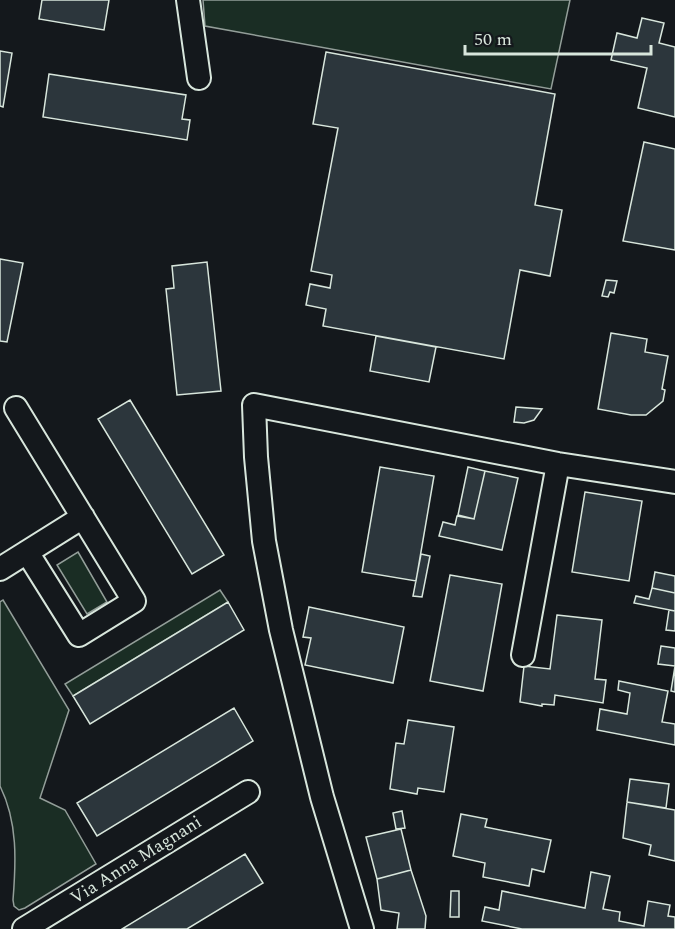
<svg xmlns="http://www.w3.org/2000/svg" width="675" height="929" font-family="Spectral,serif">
	<rect width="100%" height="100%" fill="#14181c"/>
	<path fill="#1a2d24" stroke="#939e99" stroke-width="1.5" d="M 203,0 L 570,0 L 551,89 L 205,26 Z
		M 78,552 L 107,602 L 87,614 L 57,565 Z
		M 220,590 L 228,602 L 73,696 L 65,684 Z
		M 3,600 L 69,710 L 40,798 L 65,810 L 96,864 L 25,908 L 19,910 L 14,906 L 13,900 C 16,862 18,822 0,786 L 0,602 Z"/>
	<path fill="#2c363c" stroke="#d8e6dc" stroke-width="1.5" d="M 42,0 L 109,0 L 104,30 L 39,19 Z
		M 642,18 L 664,23 L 659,43 L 675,47 L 675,117 L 638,108 L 647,68 L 611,60 L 617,33 L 637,38 Z
		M 0,51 L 12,53 L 3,107 L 0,106 Z
		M 326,52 L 555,94 L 535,205 L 562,210 L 550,276 L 520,270 L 504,359 L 323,326 L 326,309 L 306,305 L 310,284 L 330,288 L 332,275 L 311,271 L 338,128 L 313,124 Z
		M 49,74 L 186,95 L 182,119 L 190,120 L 187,140 L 43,117 Z
		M 644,142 L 675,149 L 675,250 L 623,241 Z
		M 0,259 L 23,263 L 7,342 L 0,341 Z
		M 207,262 L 221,391 L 177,395 L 166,289 L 174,288 L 172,266 Z
		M 606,280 L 617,281 L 614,293 L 610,292 L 608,297 L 602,296 Z
		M 611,333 L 647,339 L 645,352 L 668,356 L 662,389 L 665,390 L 663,401 L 646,415 L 631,415 L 598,409 Z
		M 376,336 L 436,347 L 429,382 L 370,371 Z
		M 130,400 L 224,555 L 192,574 L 98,419 Z
		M 516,407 L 542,409 L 534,420 L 524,423 L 514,422 Z
		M 380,467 L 434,476 L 416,581 L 362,572 Z
		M 468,467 L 485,471 L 474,519 L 458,515 Z
		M 485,471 L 518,478 L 502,550 L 439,536 L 443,522 L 455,525 L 457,516 L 474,519 Z
		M 585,492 L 642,501 L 629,581 L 572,572 Z
		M 421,554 L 430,556 L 422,597 L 413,596 Z
		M 655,572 L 675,576 L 675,593 L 652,588 Z
		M 450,575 L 502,584 L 483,691 L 430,681 Z
		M 652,588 L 675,593 L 675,611 L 634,603 L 636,596 L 649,599 Z
		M 228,602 L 244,630 L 90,724 L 73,696 Z
		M 309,607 L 404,627 L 393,683 L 305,665 L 311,638 L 303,637 Z
		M 669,610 L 675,611 L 675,631 L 666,630 Z
		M 557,615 L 602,620 L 595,679 L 606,680 L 603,703 L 555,695 L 554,705 L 542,704 L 542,706 L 520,702 L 524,666 L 550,669 Z
		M 661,646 L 675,648 L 675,666 L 658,664 Z
		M 675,666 L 675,692 L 671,691 Z
		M 619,681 L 668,691 L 662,722 L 675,724 L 675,745 L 597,730 L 600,709 L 627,714 L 630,693 L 618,690 Z
		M 234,708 L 253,741 L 97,836 L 77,803 Z
		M 408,720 L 454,727 L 444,792 L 418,788 L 417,794 L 390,789 L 396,743 L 404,744 Z
		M 630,779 L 669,784 L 666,808 L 627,802 Z
		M 627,802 L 675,810 L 675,861 L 649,855 L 651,845 L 623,838 Z
		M 402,811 L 405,828 L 396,829 L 393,813 Z
		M 461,814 L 487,819 L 485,827 L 551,840 L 544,872 L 532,869 L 529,886 L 483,877 L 485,863 L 453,856 Z
		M 401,829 L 411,870 L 377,879 L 366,837 Z
		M 245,854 L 263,883 L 187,929 L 122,929 Z
		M 411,870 L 426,916 L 425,929 L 397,929 L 399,913 L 381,910 L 377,879 Z
		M 591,872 L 610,876 L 603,909 L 620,912 L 619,921 L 644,926 L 648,901 L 670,905 L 668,916 L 675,917 L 675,929 L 522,929 L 482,921 L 485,907 L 499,910 L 502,891 L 585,908 Z
		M 451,891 L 459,891 L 459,917 L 450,917 Z"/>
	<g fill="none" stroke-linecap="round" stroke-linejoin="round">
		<defs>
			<path id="street" d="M 188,0 L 199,78
				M 16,408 L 134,601 L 79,635 L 27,552
				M 0,569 L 83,517
				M 523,655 L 558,464
				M 24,929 L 248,792
				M 362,929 L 322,797 L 281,630 L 264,541 L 256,457 L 254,405 L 558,464 L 675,482"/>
		</defs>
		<use href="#street" stroke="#d8e6dc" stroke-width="26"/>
		<use href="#street" stroke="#14181c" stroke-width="22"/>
	</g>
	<g text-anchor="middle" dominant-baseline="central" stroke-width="4.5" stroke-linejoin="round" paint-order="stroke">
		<g font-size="18" fill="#d8e6dc" stroke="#14181c">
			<text transform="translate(136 860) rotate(-32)">Via Anna Magnani</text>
		</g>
	</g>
	<path d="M465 45v9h186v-9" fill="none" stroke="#d8e6dc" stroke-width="3"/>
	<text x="474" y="45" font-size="18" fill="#d8e6dc" stroke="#14181c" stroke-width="4.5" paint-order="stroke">50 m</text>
</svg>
